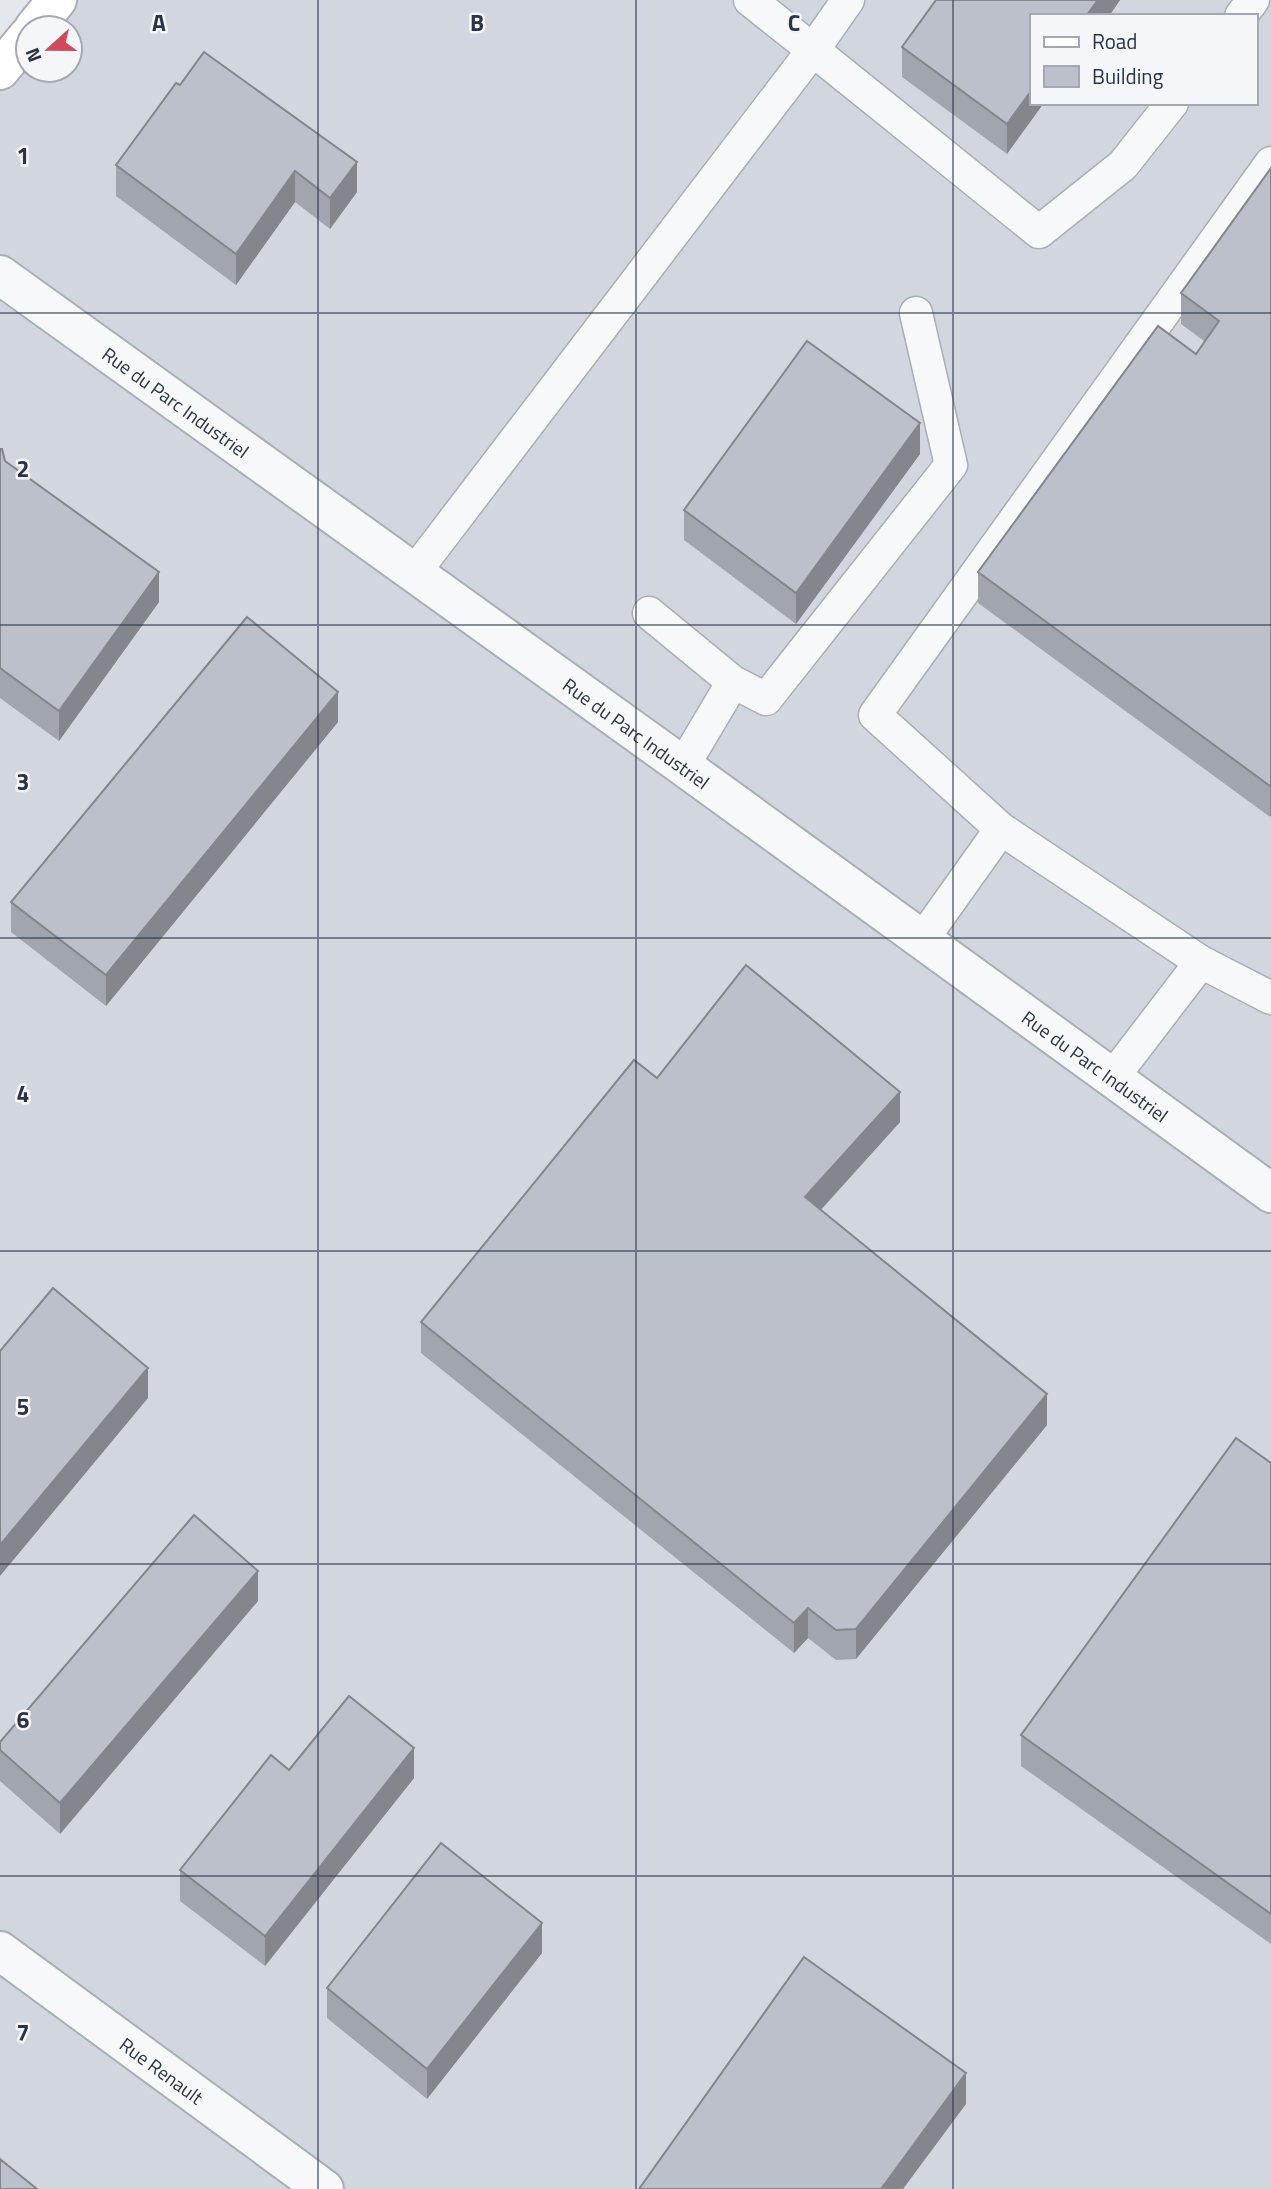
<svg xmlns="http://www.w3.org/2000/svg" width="1271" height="2189" font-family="'Titillium Web',sans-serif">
	<rect width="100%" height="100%" fill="#e4e7ec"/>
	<path fill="#d2d6de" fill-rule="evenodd" d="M 66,0 L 1271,0 L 1271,2189 L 0,2189 L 0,77 L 28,44 L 28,70 L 70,70 L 70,28 L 42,28 ZM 1031,16 L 1255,16 L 1255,103 L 1031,103 Z"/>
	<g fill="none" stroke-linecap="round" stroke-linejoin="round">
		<defs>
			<path id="service" d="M 750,0 L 813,50 L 848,0
				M 1241,16 L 1253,0
				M 414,573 L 813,50 L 1039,232 L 1123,165 L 1172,103
				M 649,613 L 733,682
				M 683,766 L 733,682 L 766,699 L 951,465 L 916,313
				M 1001,829 L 1201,962
				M 922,940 L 1001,829 L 875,715 L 1271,163
				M 1113,1077 L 1201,962 L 1271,998"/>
			<g id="minor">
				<path id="s1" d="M 0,275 L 683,766 L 1271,1193"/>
				<path id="s2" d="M 0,1951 L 324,2189"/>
			</g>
			<path id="secondary" d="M 34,28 L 57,0
				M 0,70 L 28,36"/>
		</defs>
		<use href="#service" stroke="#a9aeb7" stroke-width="35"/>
		<use href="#minor" stroke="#a9aeb7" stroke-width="42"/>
		<use href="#secondary" stroke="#a9aeb7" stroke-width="42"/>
		<use href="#service" stroke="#f7f8fa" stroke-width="32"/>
		<use href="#minor" stroke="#f7f8fa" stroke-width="38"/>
		<use href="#secondary" stroke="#fff" stroke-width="38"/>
	</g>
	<path fill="#a1a5ae" d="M 936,0 L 1120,0 L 1109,16 L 1031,16 L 1007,154 L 902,77 L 902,47 Z
		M 176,83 L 357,192 L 330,229 L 295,202 L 236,285 L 116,196 L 116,165 Z
		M 1271,168 L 1271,815 L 1270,817 L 978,603 L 978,572 L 1196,354 L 1204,341 L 1181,324 L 1181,293 Z
		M 0,449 L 5,461 L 159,602 L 59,741 L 0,698 Z
		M 920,454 L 796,624 L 684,540 L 684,510 Z
		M 338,722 L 106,1006 L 11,932 L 11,902 Z
		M 657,1078 L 900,1122 L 821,1210 L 1047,1425 L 856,1659 L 836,1660 L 808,1638 L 794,1653 L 421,1353 L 421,1322 Z
		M 1271,1463 L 1271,1944 L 1021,1766 L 1021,1735 Z
		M 258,1601 L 60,1834 L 0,1781 L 0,1742 Z
		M 289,1770 L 414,1778 L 265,1966 L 180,1901 L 180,1870 Z
		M 542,1953 L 427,2099 L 327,2018 L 327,1988 Z"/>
	<path fill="#83868d" d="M 1098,0 L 1120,0 L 1109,16 L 1086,16 Z
		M 1031,91 L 1031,103 L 1044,103 L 1007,154 L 1007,124 Z
		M 357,162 L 357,192 L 330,229 L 330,198 Z
		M 295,171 L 295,202 L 236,285 L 236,254 Z
		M 920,423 L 920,454 L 796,624 L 796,593 Z
		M 159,572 L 159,602 L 59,741 L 59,711 Z
		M 338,692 L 338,722 L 106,1006 L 106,975 Z
		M 1271,784 L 1271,815 L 1270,817 L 1270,786 Z
		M 900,1092 L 900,1122 L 805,1227 L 805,1197 Z
		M 148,1368 L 148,1398 L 0,1576 L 0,1545 Z
		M 1047,1394 L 1047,1425 L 856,1659 L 856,1629 Z
		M 258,1571 L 258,1601 L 60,1834 L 60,1803 Z
		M 808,1608 L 808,1638 L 794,1653 L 794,1623 Z
		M 414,1748 L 414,1778 L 265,1966 L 265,1936 Z
		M 542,1923 L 542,1953 L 427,2099 L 427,2069 Z
		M 966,2073 L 966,2104 L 903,2189 L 881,2189 Z"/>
	<path fill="#bbc0ca" stroke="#83868d" stroke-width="2" d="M 936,0 L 1098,0 L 1086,16 L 1031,16 L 1031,91 L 1007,124 L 902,47 Z
		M 204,52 L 357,162 L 330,198 L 295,171 L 236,254 L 116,165 L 176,83 L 180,85 Z
		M 1271,168 L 1271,784 L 1270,786 L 978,572 L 1158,326 L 1196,354 L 1219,321 L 1181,293 Z
		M 807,341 L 920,423 L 796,593 L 684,510 Z
		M 0,449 L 2,449 L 5,461 L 159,572 L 59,711 L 0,668 Z
		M 247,617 L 338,692 L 106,975 L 11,902 Z
		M 746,965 L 900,1092 L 805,1197 L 1047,1394 L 856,1629 L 836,1630 L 808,1608 L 794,1623 L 421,1322 L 634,1060 L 657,1078 Z
		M 53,1288 L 148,1368 L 0,1545 L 0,1351 Z
		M 1236,1438 L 1271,1463 L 1271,1914 L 1021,1735 Z
		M 194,1515 L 258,1571 L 60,1803 L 0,1750 L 0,1742 Z
		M 349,1696 L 414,1748 L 265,1936 L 180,1870 L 271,1755 L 289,1770 Z
		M 441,1843 L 542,1923 L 427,2069 L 327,1988 Z
		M 804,1957 L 966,2073 L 881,2189 L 639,2189 Z
		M 0,2159 L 37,2189 L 0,2189 Z"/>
	<path fill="none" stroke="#2b3445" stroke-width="2" stroke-opacity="0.55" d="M 318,0 L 318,2189M 636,0 L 636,2189M 953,0 L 953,2189M 0,313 L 1271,313M 0,625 L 1271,625M 0,938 L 1271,938M 0,1251 L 1271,1251M 0,1564 L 1271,1564M 0,1876 L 1271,1876"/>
	<g text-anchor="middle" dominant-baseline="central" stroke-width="5" stroke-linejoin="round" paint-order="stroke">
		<g font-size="19" fill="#2b3445" stroke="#f4f6f9">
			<text stroke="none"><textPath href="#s1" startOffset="217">Rue du Parc Industriel</textPath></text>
			<text stroke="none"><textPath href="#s1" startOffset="784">Rue du Parc Industriel</textPath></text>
			<text stroke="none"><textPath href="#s1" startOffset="1351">Rue du Parc Industriel</textPath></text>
			<text stroke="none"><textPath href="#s2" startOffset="201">Rue Renault</textPath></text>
		</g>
	</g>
	<g font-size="23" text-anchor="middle" font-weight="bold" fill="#2b3445" stroke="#f4f6f9" stroke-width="5" stroke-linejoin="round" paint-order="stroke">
		<text x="159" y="31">A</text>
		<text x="477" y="31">B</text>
		<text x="794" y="31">C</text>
		<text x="23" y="164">1</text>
		<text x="23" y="477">2</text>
		<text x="23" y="790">3</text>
		<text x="23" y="1102">4</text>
		<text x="23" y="1415">5</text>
		<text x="23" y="1728">6</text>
		<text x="23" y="2041">7</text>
	</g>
	<rect x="1030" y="14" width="228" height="91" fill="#f4f6f9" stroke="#a4a8b1" stroke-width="2"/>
	<rect x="1044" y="37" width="35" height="10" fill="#ffffff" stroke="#a4a8b1" stroke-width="2"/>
	<text x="1092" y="49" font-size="21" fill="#2b3445">Road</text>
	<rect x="1044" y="66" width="35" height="21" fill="#bbc0ca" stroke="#a4a8b1" stroke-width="2"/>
	<text x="1092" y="84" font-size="21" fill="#2b3445">Building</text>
	<g transform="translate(49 49) rotate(249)"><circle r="33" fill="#f4f6f9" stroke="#a4a8b1" stroke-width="2"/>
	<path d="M0-5L12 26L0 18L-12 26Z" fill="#d1495b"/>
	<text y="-10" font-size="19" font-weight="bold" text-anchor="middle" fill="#2b3445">N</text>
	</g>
</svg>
